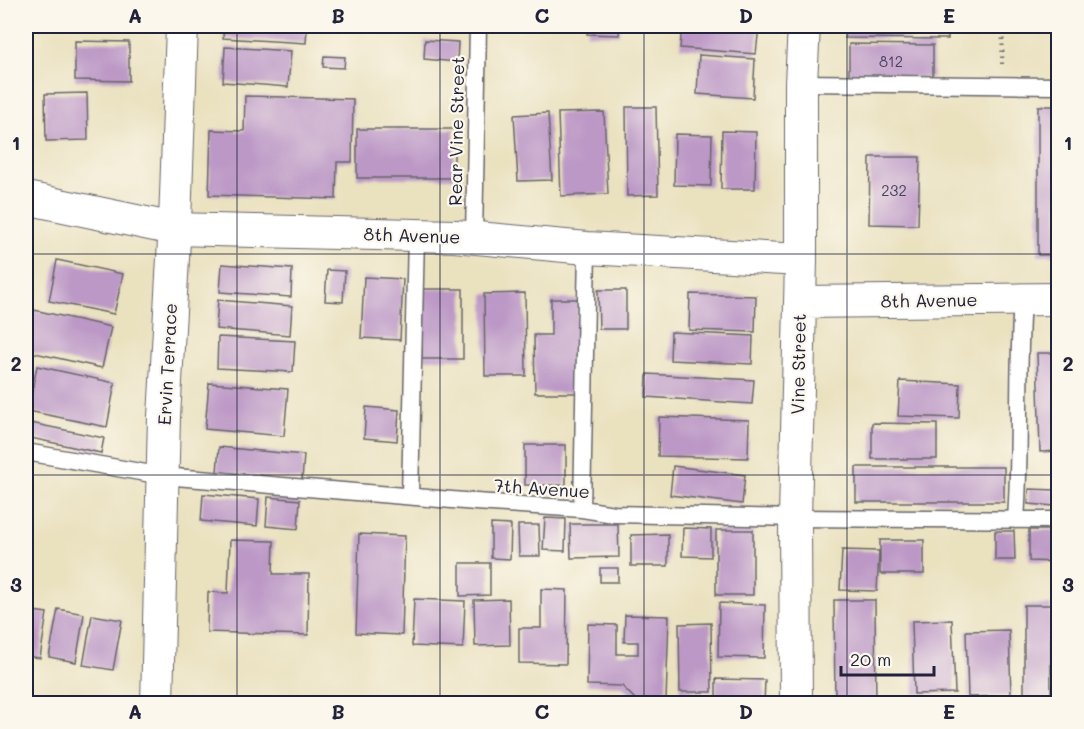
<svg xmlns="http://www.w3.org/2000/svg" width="1084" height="729" font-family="Mali,sans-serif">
	<rect width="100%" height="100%" fill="#fbf7ec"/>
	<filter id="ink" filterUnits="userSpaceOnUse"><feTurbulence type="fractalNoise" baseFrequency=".0167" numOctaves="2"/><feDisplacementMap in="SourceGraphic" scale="12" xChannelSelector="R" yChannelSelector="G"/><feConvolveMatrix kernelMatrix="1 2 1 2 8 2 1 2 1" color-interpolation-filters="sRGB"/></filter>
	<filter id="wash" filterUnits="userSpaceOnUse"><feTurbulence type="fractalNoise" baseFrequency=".008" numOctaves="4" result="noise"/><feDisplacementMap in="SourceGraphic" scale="24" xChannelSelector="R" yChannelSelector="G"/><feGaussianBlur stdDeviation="1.35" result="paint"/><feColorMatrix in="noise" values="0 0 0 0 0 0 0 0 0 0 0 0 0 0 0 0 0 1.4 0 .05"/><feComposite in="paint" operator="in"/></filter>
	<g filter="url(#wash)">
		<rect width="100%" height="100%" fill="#eae1bf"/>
		<g id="blocks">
			<path fill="#bc98c6" d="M 224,26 L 307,26 L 306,43 L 223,38 Z
				M 588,26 L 620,26 L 619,35 L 587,34 Z
				M 682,26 L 759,26 L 756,54 L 680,48 Z
				M 845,26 L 948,26 L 948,39 L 845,38 Z
				M 425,40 L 458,42 L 457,62 L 424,59 Z
				M 75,41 L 129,42 L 129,81 L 75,80 Z
				M 849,44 L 933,45 L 933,78 L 849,76 Z
				M 225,47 L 291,51 L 288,87 L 223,82 Z
				M 699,55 L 755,59 L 753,98 L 697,94 Z
				M 324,56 L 345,57 L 344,68 L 323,67 Z
				M 87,93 L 88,140 L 46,141 L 45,94 Z
				M 245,96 L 353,99 L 352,162 L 337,162 L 336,199 L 209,195 L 211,130 L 244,131 Z
				M 1038,106 L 1058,106 L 1058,255 L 1038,255 Z
				M 626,107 L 656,107 L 658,195 L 627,196 Z
				M 604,112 L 608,194 L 561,196 L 558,113 Z
				M 548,113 L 552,180 L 518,181 L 514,115 Z
				M 357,129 L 454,129 L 454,178 L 357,178 Z
				M 722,131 L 756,132 L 755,189 L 721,189 Z
				M 675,134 L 712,135 L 711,186 L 674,185 Z
				M 870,157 L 920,157 L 918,225 L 869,224 Z
				M 57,260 L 123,274 L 114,314 L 49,301 Z
				M 222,264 L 292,269 L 291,297 L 220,292 Z
				M 327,270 L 345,271 L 343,302 L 325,301 Z
				M 364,277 L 403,279 L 400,340 L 361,338 Z
				M 422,289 L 463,289 L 463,359 L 422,359 Z
				M 598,290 L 626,290 L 626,329 L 599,329 Z
				M 525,293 L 526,376 L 485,376 L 484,294 Z
				M 690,294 L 756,296 L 755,332 L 689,330 Z
				M 551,299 L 578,299 L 578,393 L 535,393 L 534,335 L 551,335 Z
				M 218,300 L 292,306 L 290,335 L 216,329 Z
				M 34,310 L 111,327 L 102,368 L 26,351 Z
				M 671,332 L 753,336 L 752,364 L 670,360 Z
				M 218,337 L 295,341 L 293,372 L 217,368 Z
				M 1037,353 L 1058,353 L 1058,451 L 1040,452 Z
				M 37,366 L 115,383 L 107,427 L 28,411 Z
				M 647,374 L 754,380 L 752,404 L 646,397 Z
				M 900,381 L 960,384 L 959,418 L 898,416 Z
				M 209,383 L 288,389 L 284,436 L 205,429 Z
				M 366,407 L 399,410 L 397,441 L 364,438 Z
				M 659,417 L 749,420 L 748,458 L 658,456 Z
				M 26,422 L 104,438 L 101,453 L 26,437 Z
				M 872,423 L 937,424 L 937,459 L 872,459 Z
				M 525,445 L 566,445 L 566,485 L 525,485 Z
				M 219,447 L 304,455 L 302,480 L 217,472 Z
				M 673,466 L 745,475 L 742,504 L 670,495 Z
				M 856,467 L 1004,467 L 1004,502 L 856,502 Z
				M 1029,489 L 1056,490 L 1055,506 L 1028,504 Z
				M 203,494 L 259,499 L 257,526 L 201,521 Z
				M 268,497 L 300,500 L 298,529 L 266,526 Z
				M 545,518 L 566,519 L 565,551 L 543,550 Z
				M 491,524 L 511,525 L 510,559 L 491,558 Z
				M 570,524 L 618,524 L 619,557 L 571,558 Z
				M 518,525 L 539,525 L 540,556 L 519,556 Z
				M 683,528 L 711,529 L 711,557 L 682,556 Z
				M 716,530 L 753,530 L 753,595 L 716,595 Z
				M 1029,530 L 1058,530 L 1058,562 L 1029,561 Z
				M 995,531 L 1014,531 L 1015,560 L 995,560 Z
				M 359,534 L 405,536 L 402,635 L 356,633 Z
				M 668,534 L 668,566 L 631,566 L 631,535 Z
				M 230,540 L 274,541 L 273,574 L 309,574 L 308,635 L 207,632 L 208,592 L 228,593 Z
				M 880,540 L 924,540 L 924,574 L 880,574 Z
				M 842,550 L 879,551 L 877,591 L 840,590 Z
				M 460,563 L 490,563 L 490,595 L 460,596 Z
				M 600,568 L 618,568 L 618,582 L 600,582 Z
				M 541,589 L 567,590 L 566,664 L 519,663 L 519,628 L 541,628 Z
				M 414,599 L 465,601 L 463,648 L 412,646 Z
				M 509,599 L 510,645 L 475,646 L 474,600 Z
				M 834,600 L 875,600 L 876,704 L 835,704 Z
				M 719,603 L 765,605 L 764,658 L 718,657 Z
				M 1024,605 L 1051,605 L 1051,699 L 1024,699 Z
				M 58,609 L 84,614 L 76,662 L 49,657 Z
				M 26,610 L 47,613 L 40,658 L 26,656 Z
				M 92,615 L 122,620 L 113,670 L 83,665 Z
				M 625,615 L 669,616 L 666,701 L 637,701 L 622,686 L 587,685 L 588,624 L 617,625 L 617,654 L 638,654 L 638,642 L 624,642 Z
				M 952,620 L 955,693 L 914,694 L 912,621 Z
				M 711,623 L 712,692 L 680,692 L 679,624 Z
				M 1009,630 L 1011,696 L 968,697 L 966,631 Z
				M 716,679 L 765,680 L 764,704 L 716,704 Z"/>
		</g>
	</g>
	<g filter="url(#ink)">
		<use href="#blocks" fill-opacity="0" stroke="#686569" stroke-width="1.5"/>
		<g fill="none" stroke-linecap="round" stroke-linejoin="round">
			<defs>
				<path id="lane" d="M 801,83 L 1058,86
					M 474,238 L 478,26
					M 26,452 L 163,476 L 476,502 L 582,509 L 614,514 L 795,518 L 1058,520
					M 410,496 L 416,235
					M 582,509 L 587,248
					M 1016,520 C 1021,447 1017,373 1022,299"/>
				<path id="street" d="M 26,198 L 174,229 L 455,236 L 587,248 L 801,260
					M 800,302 L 1058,299
					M 157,704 L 164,417 L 175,223 L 182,26
					M 796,704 L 795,518 L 801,260 L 801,83 L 804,26"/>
			</defs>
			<use href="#lane" stroke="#686569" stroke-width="19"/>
			<use href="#street" stroke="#686569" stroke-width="34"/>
			<path stroke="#686569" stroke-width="4" stroke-dasharray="1.5 4.5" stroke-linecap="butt" d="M 1002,64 L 1003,26"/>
			<use href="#lane" stroke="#fff" stroke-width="16"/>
			<use href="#street" stroke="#fff" stroke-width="32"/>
		</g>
	</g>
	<path fill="none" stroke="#22223b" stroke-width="1.5" stroke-opacity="0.55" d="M 237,26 L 237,704M 440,26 L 440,704M 644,26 L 644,704M 847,26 L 847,704M 26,254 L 1058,254M 26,475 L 1058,475"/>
	<g text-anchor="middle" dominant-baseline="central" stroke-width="4.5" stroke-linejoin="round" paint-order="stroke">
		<g font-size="15" fill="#48405e">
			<text x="891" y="61">812</text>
			<text x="894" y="190">232</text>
		</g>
		<g font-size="18" fill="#22223b" stroke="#fbf7ec">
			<text transform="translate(456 131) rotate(-89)">Rear Vine Street</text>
			<text transform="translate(412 235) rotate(2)">8th Avenue</text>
			<text transform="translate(929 300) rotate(-1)">8th Avenue</text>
			<text transform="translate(167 364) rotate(-87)">Ervin Terrace</text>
			<text transform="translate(798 364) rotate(-89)">Vine Street</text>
			<text transform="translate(542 488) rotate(4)">7th Avenue</text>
		</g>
	</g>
	<rect width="1084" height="729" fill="none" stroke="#fbf7ec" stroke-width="66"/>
	<path d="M841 666v9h93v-9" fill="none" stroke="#22223b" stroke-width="3"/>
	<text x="850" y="666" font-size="18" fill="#22223b" stroke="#fbf7ec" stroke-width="4.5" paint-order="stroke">20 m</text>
	<rect x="33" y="33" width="1018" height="663" fill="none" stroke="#22223b" stroke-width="2"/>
	<g font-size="20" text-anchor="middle" font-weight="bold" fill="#22223b">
		<text x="135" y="23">A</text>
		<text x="338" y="23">B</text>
		<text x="542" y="23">C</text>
		<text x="746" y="23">D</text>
		<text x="949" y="23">E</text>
		<text x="16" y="150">1</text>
		<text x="1068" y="150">1</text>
		<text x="16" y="371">2</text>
		<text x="1068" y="371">2</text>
		<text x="16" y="592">3</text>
		<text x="1068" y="592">3</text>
		<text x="135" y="719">A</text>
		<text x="338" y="719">B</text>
		<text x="542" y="719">C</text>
		<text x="746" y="719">D</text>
		<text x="949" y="719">E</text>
	</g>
</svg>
